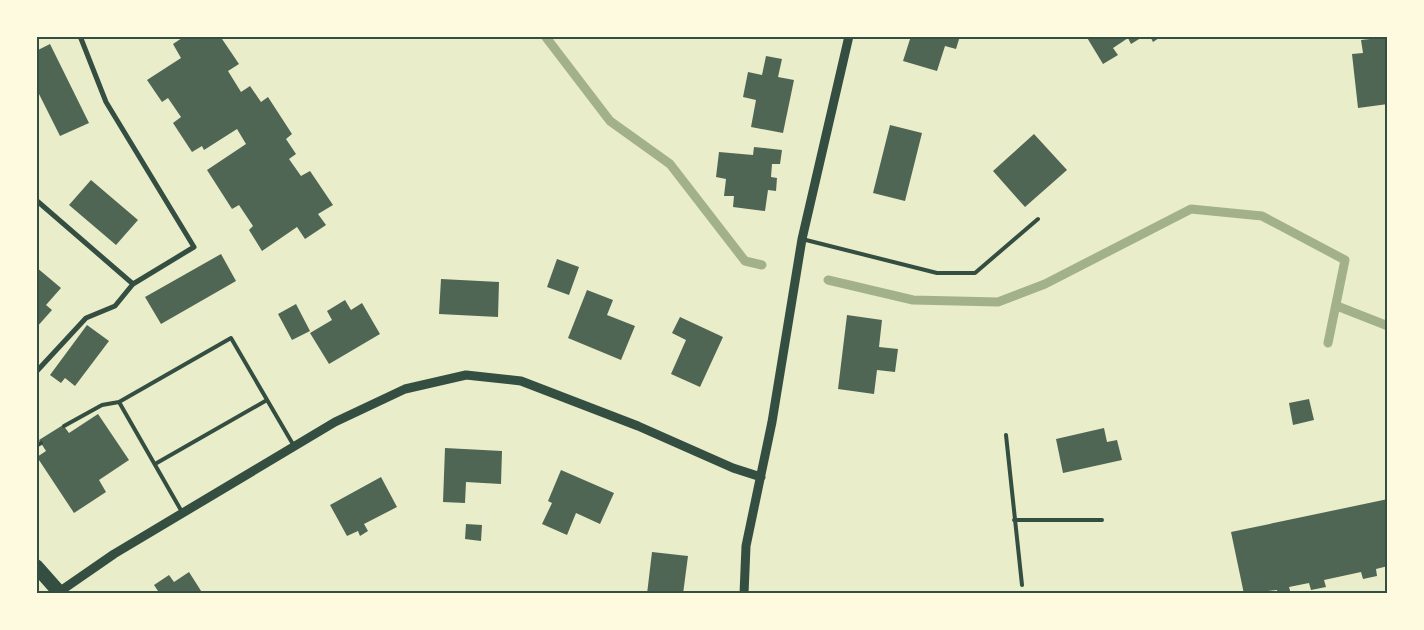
<svg xmlns="http://www.w3.org/2000/svg" width="1424" height="630" font-family="Roboto,sans-serif">
	<rect width="100%" height="100%" fill="#e9edc9"/>
	<g fill="none" stroke-linecap="round" stroke-linejoin="round">
		<path stroke="#a3b18a" stroke-width="9" d="M 545,36 L 610,121 L 670,164 L 745,261 L 762,265
			M 828,280 L 913,300 L 998,302 L 1045,284 L 1191,209 L 1262,216 L 1345,260 L 1328,343
			M 1337,306 L 1388,326"/>
	</g>
	<path fill="#4f6655" d="M 185,36 L 220,36 L 239,64 L 228,71 L 241,92 L 250,86 L 261,102 L 268,97 L 292,134 L 286,139 L 296,154 L 289,159 L 301,176 L 310,171 L 333,205 L 318,214 L 326,225 L 305,239 L 297,227 L 262,251 L 249,230 L 253,226 L 239,205 L 232,209 L 207,170 L 246,144 L 237,129 L 204,150 L 202,146 L 192,152 L 173,123 L 181,117 L 168,98 L 162,102 L 147,80 L 181,58 L 173,44 Z
		M 911,36 L 960,36 L 956,49 L 945,46 L 937,71 L 903,61 Z
		M 1086,36 L 1144,36 L 1131,44 L 1128,38 L 1113,48 L 1118,55 L 1103,64 Z
		M 1150,36 L 1162,36 L 1153,42 Z
		M 1388,37 L 1388,104 L 1358,108 L 1352,54 L 1363,53 L 1361,40 Z
		M 50,44 L 89,123 L 60,136 L 36,88 L 36,51 Z
		M 766,56 L 782,59 L 778,77 L 794,80 L 783,133 L 751,127 L 756,100 L 743,97 L 748,72 L 762,75 Z
		M 890,125 L 922,133 L 905,201 L 873,193 Z
		M 1034,134 L 1067,170 L 1025,207 L 993,171 Z
		M 754,147 L 782,150 L 780,164 L 772,164 L 771,177 L 777,178 L 776,191 L 768,190 L 765,211 L 733,207 L 734,196 L 724,196 L 726,179 L 716,177 L 719,152 L 753,155 Z
		M 91,180 L 138,220 L 116,245 L 69,205 Z
		M 221,254 L 236,281 L 161,324 L 145,297 Z
		M 557,259 L 579,267 L 569,295 L 547,287 Z
		M 36,267 L 61,288 L 46,305 L 52,310 L 36,328 Z
		M 441,279 L 499,282 L 498,317 L 439,314 Z
		M 587,290 L 613,300 L 607,315 L 635,326 L 621,360 L 568,338 Z
		M 345,300 L 351,310 L 362,303 L 380,334 L 329,364 L 310,333 L 332,320 L 327,311 Z
		M 296,304 L 310,331 L 292,340 L 278,314 Z
		M 847,315 L 882,320 L 879,347 L 898,349 L 895,372 L 877,370 L 874,394 L 838,389 Z
		M 680,317 L 723,337 L 700,387 L 671,374 L 686,340 L 672,333 Z
		M 87,325 L 109,341 L 75,386 L 65,378 L 61,383 L 50,375 Z
		M 1309,399 L 1314,420 L 1293,425 L 1289,403 Z
		M 98,414 L 129,460 L 99,480 L 106,492 L 74,513 L 37,457 L 46,451 L 39,440 L 63,425 L 69,433 Z
		M 1104,428 L 1107,442 L 1117,440 L 1122,460 L 1063,473 L 1056,439 Z
		M 445,448 L 502,451 L 501,484 L 466,482 L 465,503 L 443,502 Z
		M 561,470 L 614,493 L 600,524 L 576,513 L 567,535 L 542,524 L 552,503 L 548,501 Z
		M 381,477 L 397,507 L 364,524 L 368,531 L 360,536 L 358,531 L 347,536 L 330,505 Z
		M 1388,499 L 1388,566 L 1376,569 L 1377,576 L 1363,579 L 1361,572 L 1324,580 L 1326,587 L 1311,590 L 1309,583 L 1289,587 L 1291,594 L 1278,594 L 1277,590 L 1244,594 L 1231,532 Z
		M 466,524 L 482,525 L 481,541 L 465,539 Z
		M 652,552 L 688,556 L 683,594 L 647,594 Z
		M 189,572 L 203,594 L 160,594 L 154,585 L 169,575 L 174,582 Z"/>
	<g fill="none" stroke-linecap="round" stroke-linejoin="round">
		<path stroke="#344e41" stroke-width="4" d="M 802,239 L 937,273 L 975,273 L 1038,219
			M 119,402 L 182,512
			M 64,426 L 102,405 L 119,402 L 231,338 L 294,446
			M 1006,435 L 1022,585
			M 36,446 L 41,443
			M 155,464 L 267,400
			M 1014,520 L 1102,520"/>
		<path stroke="#344e41" stroke-width="5" d="M 36,200 L 133,284 L 194,247 L 106,102 L 80,36
			M 36,372 L 86,318 L 115,306 L 133,284"/>
		<path stroke="#344e41" stroke-width="9" d="M 59,592 L 114,554 L 335,422 L 405,389 L 466,375 L 521,381 L 638,426 L 733,468 L 761,477
			M 744,594 L 746,546 L 772,422 L 802,239 L 849,36"/>
		<path stroke="#344e41" stroke-width="14" d="M 36,566 L 59,592"/>
	</g>
	<rect width="1424" height="630" fill="none" stroke="#fefae0" stroke-width="75"/>
	<rect x="38" y="38" width="1348" height="554" fill="none" stroke="#344e41" stroke-width="2"/>
</svg>
